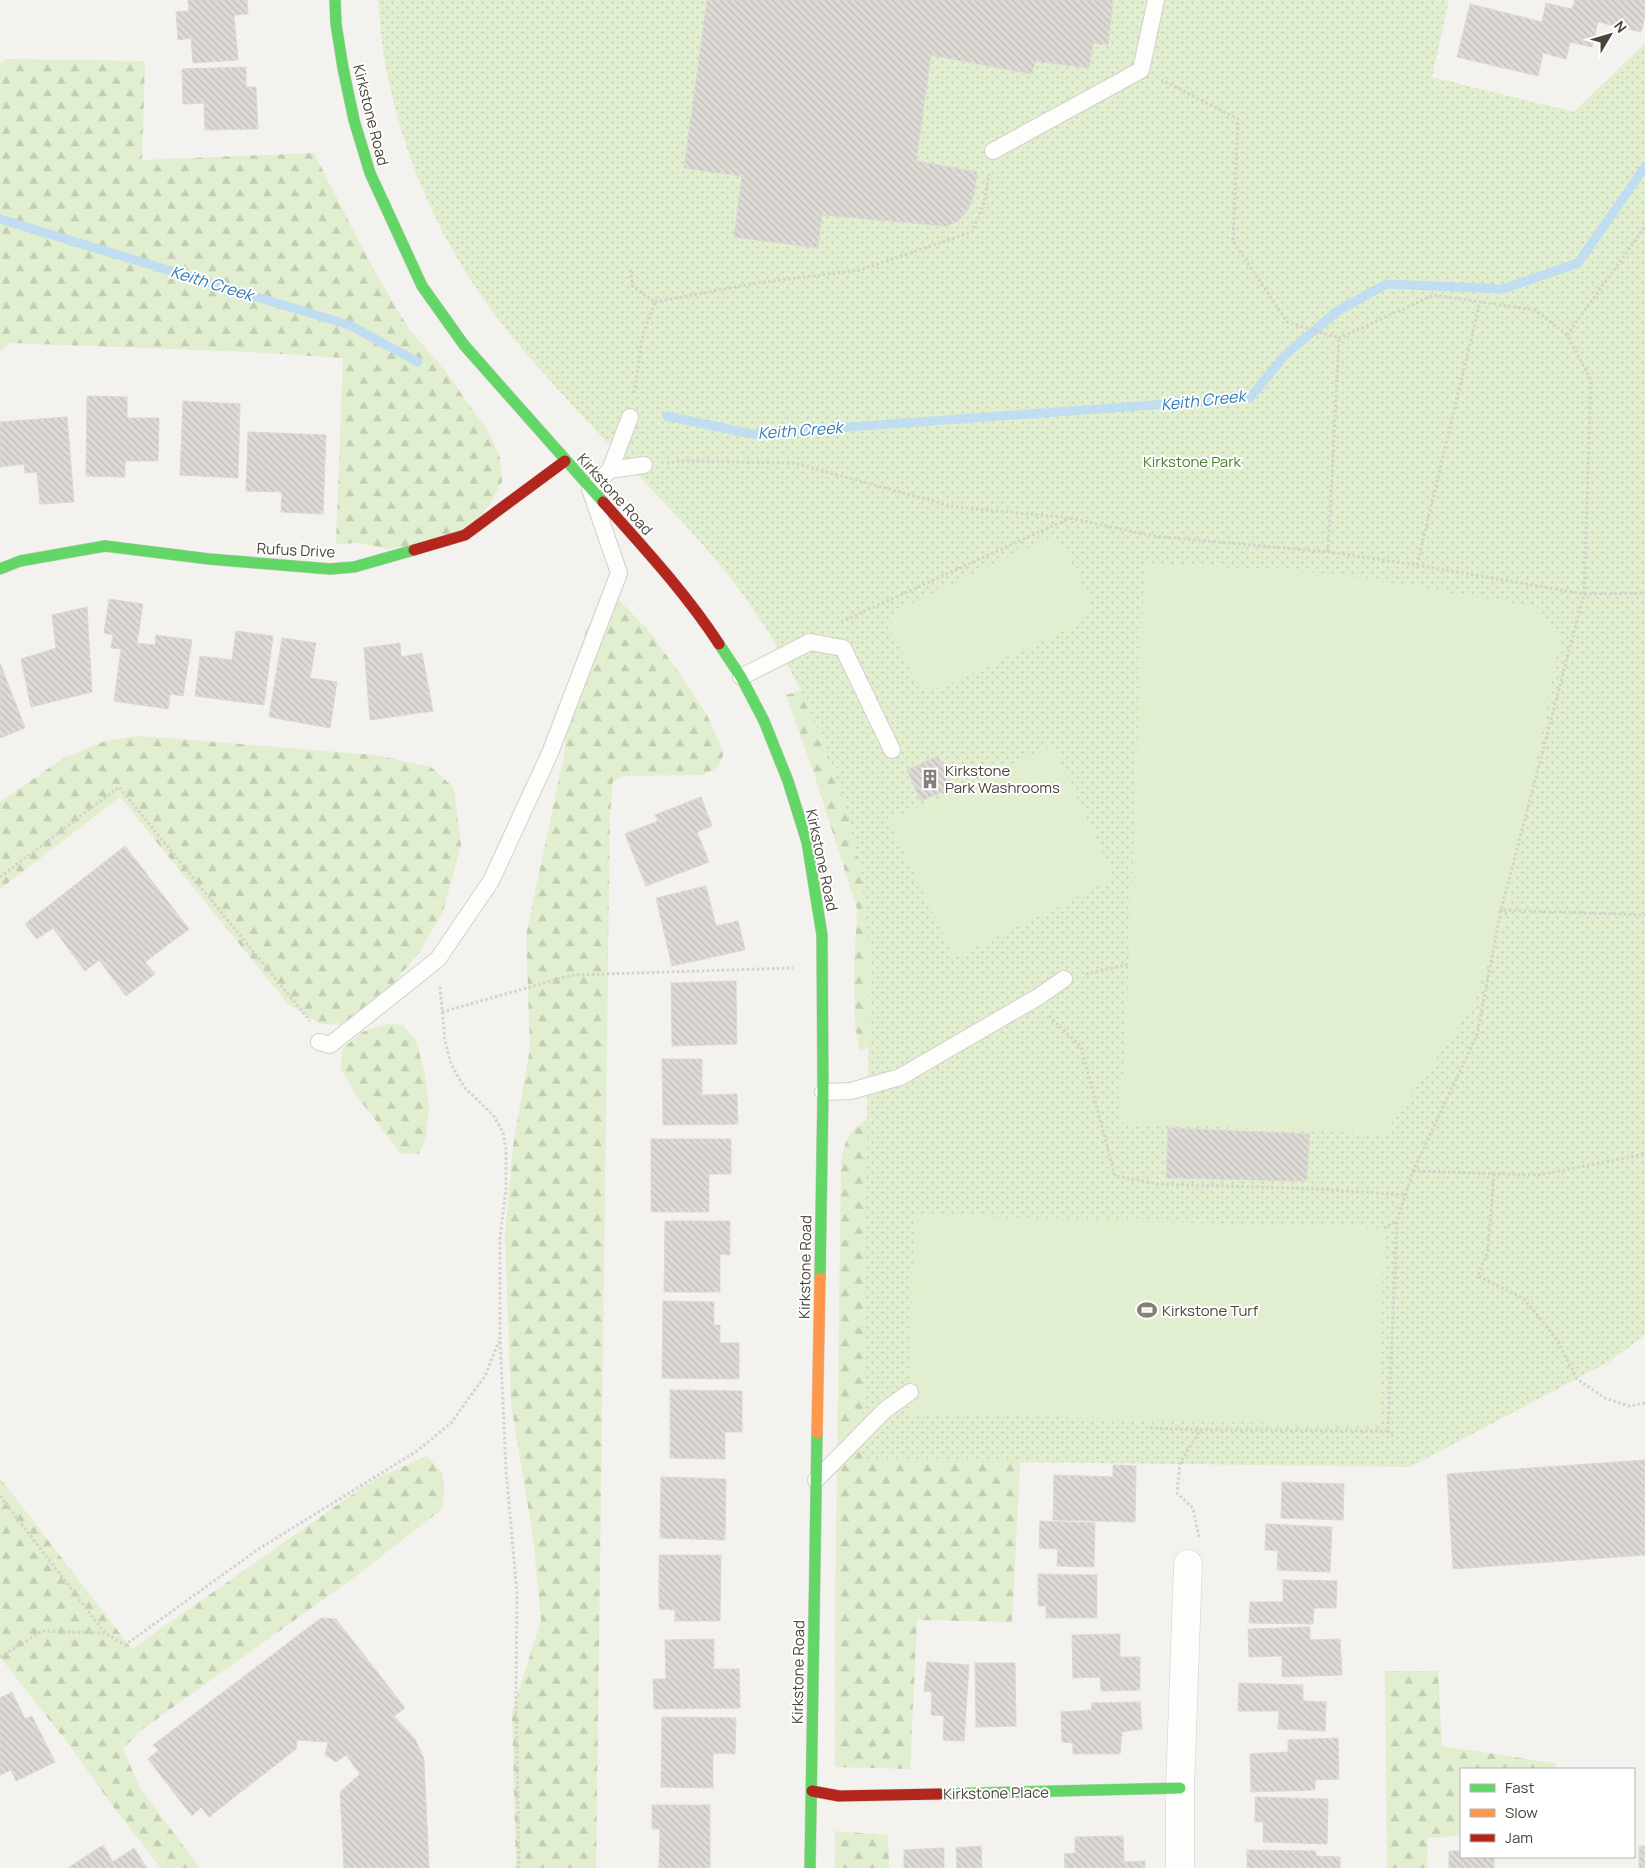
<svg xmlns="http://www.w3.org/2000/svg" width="1645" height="1868" font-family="Manrope,sans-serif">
	<defs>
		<pattern id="forest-firs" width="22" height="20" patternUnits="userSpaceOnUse" patternTransform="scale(1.25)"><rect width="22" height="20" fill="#e1eecf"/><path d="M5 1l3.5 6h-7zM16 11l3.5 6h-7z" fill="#c3cdb2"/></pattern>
		<pattern id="park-dots" width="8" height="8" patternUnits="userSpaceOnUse" patternTransform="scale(1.25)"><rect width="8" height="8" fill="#e1eecf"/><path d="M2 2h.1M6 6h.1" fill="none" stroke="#c3cdb2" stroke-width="1.8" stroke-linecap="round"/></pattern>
		<pattern id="building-back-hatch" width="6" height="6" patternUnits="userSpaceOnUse" patternTransform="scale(1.25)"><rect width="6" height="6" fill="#dedbd6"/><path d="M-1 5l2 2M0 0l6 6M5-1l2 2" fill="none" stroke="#c0bdb8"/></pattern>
	</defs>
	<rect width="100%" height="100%" fill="#f4f2ee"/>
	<path fill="url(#forest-firs)" d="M 7,59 L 145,61 L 142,160 L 314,153 L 372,267 L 409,329 L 446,372 L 489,433 L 500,458 L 502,482 L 488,507 L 461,537 L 388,549 L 359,543 L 336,544 L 343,358 L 250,352 L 11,343 L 0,351 L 0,64 Z
		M 615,596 L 649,631 L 680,674 L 707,715 L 724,753 L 718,767 L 702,775 L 625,776 L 613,781 L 610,815 L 596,1868 L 516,1868 L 512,1713 L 541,1620 L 533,1537 L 511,1404 L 505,1234 L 513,1146 L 530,1048 L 526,935 L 564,755 L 573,672 L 586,630 L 599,605 Z
		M 802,690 L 944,995 L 860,1052 L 855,1025 L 854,970 L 857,909 L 817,783 L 786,695 Z
		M 140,736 L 376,755 L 431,767 L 454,788 L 461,846 L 443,911 L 421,950 L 374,1007 L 346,1025 L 320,1024 L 288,1004 L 120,797 L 0,889 L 0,802 L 62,759 L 105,741 Z
		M 388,1024 L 403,1025 L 416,1040 L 425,1075 L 429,1106 L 426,1135 L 419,1154 L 401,1154 L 356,1095 L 341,1069 L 342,1049 L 362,1032 Z
		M 873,1115 L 1022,1429 L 1012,1622 L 917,1620 L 910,1769 L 835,1767 L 835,1618 L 841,1162 C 846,1135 850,1130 873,1115 Z
		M 427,1456 L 442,1472 L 444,1490 L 442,1509 L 360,1573 L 140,1731 L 123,1749 L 140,1788 L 200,1868 L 161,1868 L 117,1812 L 70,1746 L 0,1657 L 0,1478 L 132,1649 L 373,1480 Z
		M 1385,1671 L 1438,1671 L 1442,1746 L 1554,1763 L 1558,1769 L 1461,1769 L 1461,1836 L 1428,1838 L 1427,1868 L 1387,1868 Z
		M 835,1831 L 888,1835 L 889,1868 L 835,1868 Z"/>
	<path fill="url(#park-dots)" d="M 378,0 L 1449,0 L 1432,77 L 1574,112 L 1645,43 L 1645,1335 L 1610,1361 L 1410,1467 L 862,1460 L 869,1001 C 869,978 869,955 867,932 C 859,817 818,704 753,609 C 717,555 669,509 625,461 C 574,407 521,353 478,291 C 431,223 398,139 384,57 C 381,38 380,19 378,0 Z"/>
	<path fill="#e1eecf" d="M 1042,541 C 1050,541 1057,541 1063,547 L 1090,599 L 1089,609 L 1077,625 L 942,687 L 930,690 L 919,683 L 913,675 L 892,633 L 891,623 L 904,607 Z
		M 1149,563 L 1338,574 L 1537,607 L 1560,636 L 1507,914 L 1473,1005 L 1384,1134 L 1120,1123 L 1129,964 L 1144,567 Z
		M 1053,745 L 1111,871 L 1108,882 L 954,958 L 889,821 Z
		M 914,1215 L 1384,1228 L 1379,1426 L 909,1413 Z"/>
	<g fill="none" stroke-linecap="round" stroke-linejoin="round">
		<path stroke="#c0ddf1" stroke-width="9" d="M 0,219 L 349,325 L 418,362
			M 667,416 L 752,434 L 1250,398 L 1284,356 L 1336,312 L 1386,284 L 1503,289 L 1578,263 L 1645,167"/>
	</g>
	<path fill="url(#building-back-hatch)" stroke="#dcd9d4" d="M 188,0 L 247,0 L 248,14 L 234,15 L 238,60 L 193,63 L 191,38 L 178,40 L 176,12 L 189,11 Z
		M 707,0 L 1113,0 L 1108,45 L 1093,43 L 1089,68 L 1036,61 L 1031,74 L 931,55 L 916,161 L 977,172 L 974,195 L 967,211 L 958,221 L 946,226 L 822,215 L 818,248 L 734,237 L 742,176 L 684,168 Z
		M 1575,0 L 1645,0 L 1645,17 L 1641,32 L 1598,22 L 1592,47 L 1570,42 L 1566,59 L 1543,53 L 1538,76 L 1457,57 L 1470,4 L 1542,22 L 1546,3 L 1572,9 Z
		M 246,67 L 246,87 L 256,87 L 258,129 L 205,130 L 204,103 L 183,104 L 182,69 Z
		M 87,396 L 127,397 L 127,418 L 159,418 L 158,461 L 125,461 L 125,477 L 86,476 Z
		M 183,401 L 240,404 L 238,478 L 180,475 Z
		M 67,417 L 74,502 L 40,504 L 37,472 L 25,473 L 24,464 L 0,467 L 0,422 Z
		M 248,432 L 326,435 L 323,514 L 281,512 L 282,492 L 246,491 Z
		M 109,599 L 143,604 L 137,643 L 155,645 L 156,635 L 192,640 L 183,696 L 170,694 L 168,709 L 114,701 L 121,649 L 111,648 L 113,635 L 104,633 Z
		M 87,607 L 92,692 L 31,707 L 21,659 L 56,648 L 52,615 Z
		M 236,631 L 273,636 L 264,705 L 195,696 L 200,656 L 232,660 Z
		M 282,638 L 316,643 L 310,678 L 337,682 L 330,728 L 269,717 Z
		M 400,643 L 401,657 L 422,653 L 433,711 L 370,720 L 364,648 Z
		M 0,663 L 25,728 L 0,738 Z
		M 938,756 L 953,787 L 921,801 L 907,770 Z
		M 701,797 L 712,826 L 697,832 L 709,862 L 646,886 L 625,834 L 658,821 L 655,815 Z
		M 125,846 L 189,929 L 145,962 L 155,974 L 126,996 L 99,960 L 85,971 L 53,928 L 37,939 L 25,924 Z
		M 706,886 L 716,926 L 738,921 L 745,950 L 672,966 L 656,898 Z
		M 736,981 L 737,1044 L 672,1046 L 671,983 Z
		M 662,1059 L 702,1059 L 702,1095 L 737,1094 L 738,1124 L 663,1125 Z
		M 1168,1128 L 1310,1134 L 1306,1181 L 1166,1178 Z
		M 651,1139 L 731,1139 L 731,1174 L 709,1174 L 709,1212 L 651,1212 Z
		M 665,1221 L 730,1221 L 730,1255 L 720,1254 L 720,1292 L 664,1292 Z
		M 663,1301 L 714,1302 L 714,1325 L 720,1325 L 720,1343 L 739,1343 L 739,1379 L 662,1378 Z
		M 670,1390 L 742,1391 L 742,1432 L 725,1432 L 725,1459 L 670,1458 Z
		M 1645,1460 L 1645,1555 L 1453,1569 L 1447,1474 Z
		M 1113,1465 L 1136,1466 L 1135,1522 L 1053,1520 L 1054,1475 L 1113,1477 Z
		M 661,1477 L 726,1479 L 725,1540 L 660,1538 Z
		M 1282,1482 L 1344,1484 L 1343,1520 L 1281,1518 Z
		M 1040,1521 L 1095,1523 L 1094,1567 L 1057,1566 L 1058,1549 L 1039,1548 Z
		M 1266,1524 L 1332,1527 L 1330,1572 L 1277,1570 L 1278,1551 L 1265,1550 Z
		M 659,1555 L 721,1555 L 720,1621 L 675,1621 L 675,1610 L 659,1609 Z
		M 1038,1574 L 1097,1575 L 1097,1618 L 1046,1618 L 1046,1606 L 1038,1606 Z
		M 1283,1580 L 1337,1581 L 1336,1608 L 1314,1608 L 1313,1624 L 1249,1623 L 1250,1602 L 1283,1602 Z
		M 321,1618 L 336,1619 L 405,1708 L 394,1716 L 415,1739 L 424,1759 L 429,1868 L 344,1868 L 340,1792 L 360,1774 L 346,1755 L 336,1762 L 325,1755 L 328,1742 L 297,1740 L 296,1749 L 209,1817 L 201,1807 L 192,1816 L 148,1759 L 159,1750 L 153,1745 Z
		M 1310,1627 L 1310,1640 L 1340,1639 L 1342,1675 L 1282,1677 L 1282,1656 L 1249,1657 L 1248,1629 Z
		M 1120,1634 L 1120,1657 L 1140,1657 L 1140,1690 L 1101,1691 L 1100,1677 L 1073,1678 L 1072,1635 Z
		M 714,1639 L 714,1669 L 739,1669 L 740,1708 L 654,1709 L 653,1679 L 666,1679 L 665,1640 Z
		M 927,1662 L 969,1665 L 964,1741 L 943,1740 L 944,1716 L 931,1715 L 932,1692 L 924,1691 Z
		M 975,1663 L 1015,1663 L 1016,1726 L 976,1727 Z
		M 1239,1683 L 1303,1685 L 1303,1701 L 1326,1702 L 1325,1731 L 1278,1729 L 1279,1711 L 1238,1711 Z
		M 12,1692 L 25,1719 L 32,1716 L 55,1762 L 16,1781 L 11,1770 L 0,1775 L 0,1698 Z
		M 1140,1702 L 1142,1729 L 1122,1732 L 1120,1754 L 1073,1754 L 1073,1743 L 1062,1742 L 1061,1712 L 1091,1710 L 1092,1703 Z
		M 662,1717 L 736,1718 L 735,1754 L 713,1753 L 713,1788 L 661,1787 Z
		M 1338,1738 L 1339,1779 L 1315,1780 L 1315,1790 L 1251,1792 L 1250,1754 L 1288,1752 L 1288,1740 Z
		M 1255,1797 L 1328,1799 L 1327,1844 L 1263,1842 L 1263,1822 L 1255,1822 Z
		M 652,1805 L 710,1805 L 710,1868 L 659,1868 L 660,1829 L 652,1829 Z
		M 1123,1836 L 1124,1862 L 1145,1861 L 1145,1868 L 1065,1868 L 1064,1854 L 1075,1853 L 1075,1837 Z
		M 103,1845 L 113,1862 L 134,1848 L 147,1868 L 68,1868 Z
		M 981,1846 L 982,1868 L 957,1868 L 956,1848 Z
		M 1639,1846 L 1645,1846 L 1645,1868 L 1639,1868 Z
		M 944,1848 L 944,1868 L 904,1868 L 904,1850 Z
		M 1247,1850 L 1316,1851 L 1316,1856 L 1340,1857 L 1340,1868 L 1247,1868 Z
		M 1449,1851 L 1461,1851 L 1461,1857 L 1494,1857 L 1494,1868 L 1449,1868 Z"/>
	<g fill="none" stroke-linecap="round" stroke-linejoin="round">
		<defs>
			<path id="lane" d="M 993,151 L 1141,70 L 1156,0
				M 610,470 L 630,417
				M 741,677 L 810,642 L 843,648 L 892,750
				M 319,1042 L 330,1045 L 438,959 L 491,881 L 550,753 L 619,573 L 590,489 L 610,470 L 644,465
				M 823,1092 L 851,1091 L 900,1077 L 1038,997 L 1064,979
				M 816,1480 L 885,1410 L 910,1392"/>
			<path id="street" d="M 1180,1868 L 1180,1788 L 1188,1564"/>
			<path id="fast" d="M 335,0 L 336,24 L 343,68 L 354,120 L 370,173 L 422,286 L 464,345 L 603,502
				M 0,569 L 20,561 L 105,546 L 209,559 L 330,569 L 354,567 L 414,550
				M 719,644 L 741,677 L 764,721 L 788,781 L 807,842 L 822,935 L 823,1092 L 820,1278
				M 939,1794 L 1180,1788
				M 810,1868 L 817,1433"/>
			<path id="slow" d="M 817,1433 L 820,1278"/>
			<path id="jam" d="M 603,502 C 643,547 685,592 719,644
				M 414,550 L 465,535 L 565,461
				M 812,1791 L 839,1796 L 939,1794"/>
		</defs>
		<use href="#lane" stroke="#d2d0cb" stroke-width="18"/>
		<use href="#street" stroke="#d2d0cb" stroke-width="29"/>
		<use href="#fast" stroke="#d3cfc5" stroke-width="12"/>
		<use href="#slow" stroke="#d3cfc5" stroke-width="12"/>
		<use href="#jam" stroke="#d3cfc5" stroke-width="12"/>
		<path stroke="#d3d2cc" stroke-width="3" stroke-dasharray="2.5 2.5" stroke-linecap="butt" d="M 630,270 L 633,287 L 655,302 L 643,334 L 634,395
			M 655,302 L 757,283 L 860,270 L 972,232 L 984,203 L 989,174
			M 1567,335 L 1645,227
			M 667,463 L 684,461 L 794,463 L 955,507 L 1070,518 L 1153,536 L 1328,552 L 1417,565 L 1584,594 L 1645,593
			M 1328,552 L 1339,338
			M 1417,565 L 1480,302
			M 841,622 L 1070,518
			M 0,877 L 119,787 L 310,1021
			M 1507,914 L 1501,910 L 1645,915
			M 1086,974 L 1129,964
			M 440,987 L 445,1041 L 451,1064 L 464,1087 L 493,1115 L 503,1132 L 506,1150 L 506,1188 L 500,1237 L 500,1338 L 506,1470 L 517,1594 L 516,1697 L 519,1868
			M 442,1012 L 572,975 L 793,968
			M 1049,1016 L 1081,1047 L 1115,1176 L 1159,1184 L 1320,1189 L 1405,1195
			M 1413,1171 L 1539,1175 L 1645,1154
			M 1494,1174 L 1488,1251 L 1478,1276 L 1523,1298 L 1556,1338 L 1577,1379 L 1605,1398 L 1629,1406 L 1645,1403
			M 1384,1228 L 1397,1221
			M 1150,1428 L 1200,1430 L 1388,1431 L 1397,1221 L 1413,1171 L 1477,1035 L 1501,910 L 1584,594 L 1591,380 L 1567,335 L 1535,310 L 1434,295 L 1339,338 L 1287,322 L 1233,241 L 1238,119 L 1162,80
			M 1388,1431 L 1393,1436
			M 0,1496 L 105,1633 L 125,1645 L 257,1550 L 417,1451 L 451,1423 L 485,1376 L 499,1341
			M 1199,1537 L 1193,1508 L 1177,1493 L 1180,1463 L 1200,1430
			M 0,1657 L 42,1631 L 104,1633"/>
		<use href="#lane" stroke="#fdfdfc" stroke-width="16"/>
		<use href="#street" stroke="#fdfdfc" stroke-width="28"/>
		<use href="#fast" stroke="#63d668" stroke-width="11"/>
		<use href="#slow" stroke="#ff974d" stroke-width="11"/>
		<use href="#jam" stroke="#b3261e" stroke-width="11"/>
	</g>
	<defs>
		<symbol id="building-bare" viewBox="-9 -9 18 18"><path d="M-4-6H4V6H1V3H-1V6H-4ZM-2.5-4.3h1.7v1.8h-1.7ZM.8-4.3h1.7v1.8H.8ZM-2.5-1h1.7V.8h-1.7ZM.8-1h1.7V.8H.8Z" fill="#868178" stroke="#fff" stroke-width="2.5" paint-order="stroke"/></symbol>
		<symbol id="stadium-bare" viewBox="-9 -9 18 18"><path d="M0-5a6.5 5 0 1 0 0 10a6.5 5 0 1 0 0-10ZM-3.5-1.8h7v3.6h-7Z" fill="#868178" stroke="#fff" stroke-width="2.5" paint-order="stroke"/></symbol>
	</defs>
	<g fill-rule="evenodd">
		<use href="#building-bare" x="916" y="765" width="28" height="28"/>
		<use href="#stadium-bare" x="1133" y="1296" width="28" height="28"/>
	</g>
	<g text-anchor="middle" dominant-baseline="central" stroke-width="4" stroke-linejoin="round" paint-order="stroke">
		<g font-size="15" fill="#4b4439" stroke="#fff">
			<text transform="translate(371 115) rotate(76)">Kirkstone Road</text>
			<text transform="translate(615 494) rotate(48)">Kirkstone Road</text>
			<text transform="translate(296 550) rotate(3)">Rufus Drive</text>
			<text transform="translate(822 860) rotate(78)">Kirkstone Road</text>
			<text transform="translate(805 1267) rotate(-89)">Kirkstone Road</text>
			<text transform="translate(798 1672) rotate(-89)">Kirkstone Road</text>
			<text transform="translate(996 1793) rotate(-1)">Kirkstone Place</text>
		</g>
		<g font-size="15" fill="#4a7f2a" stroke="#fff">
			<text x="1192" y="461">Kirkstone Park</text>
		</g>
		<g font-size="15" fill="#4b4439" stroke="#fff" text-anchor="start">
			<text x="945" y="770">Kirkstone<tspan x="945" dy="17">Park Washrooms</tspan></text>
			<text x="1162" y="1310">Kirkstone Turf</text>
		</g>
		<g font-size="16" font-style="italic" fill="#2e7ab2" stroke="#fff">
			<text transform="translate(212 283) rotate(17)">Keith Creek</text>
			<text transform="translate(1203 400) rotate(-6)">Keith Creek</text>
			<text transform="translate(800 430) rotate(-4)">Keith Creek</text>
		</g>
	</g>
	<rect x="1460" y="1768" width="175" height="90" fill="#ffffff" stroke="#b7b4b0"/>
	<rect x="1470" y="1784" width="25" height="8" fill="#63d668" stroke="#b7b4b0"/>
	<text x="1505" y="1793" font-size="15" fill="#4b4439">Fast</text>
	<rect x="1470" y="1809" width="25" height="8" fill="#ff974d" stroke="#b7b4b0"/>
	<text x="1505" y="1818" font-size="15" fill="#4b4439">Slow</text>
	<rect x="1470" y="1834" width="25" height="8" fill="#b3261e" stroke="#b7b4b0"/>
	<text x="1505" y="1843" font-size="15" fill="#4b4439">Jam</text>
	<g transform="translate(1610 35) rotate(52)" stroke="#ffffff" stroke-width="4" paint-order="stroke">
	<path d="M0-4L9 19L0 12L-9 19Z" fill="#4b4439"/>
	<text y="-8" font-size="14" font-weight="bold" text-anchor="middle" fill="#4b4439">N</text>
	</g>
</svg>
